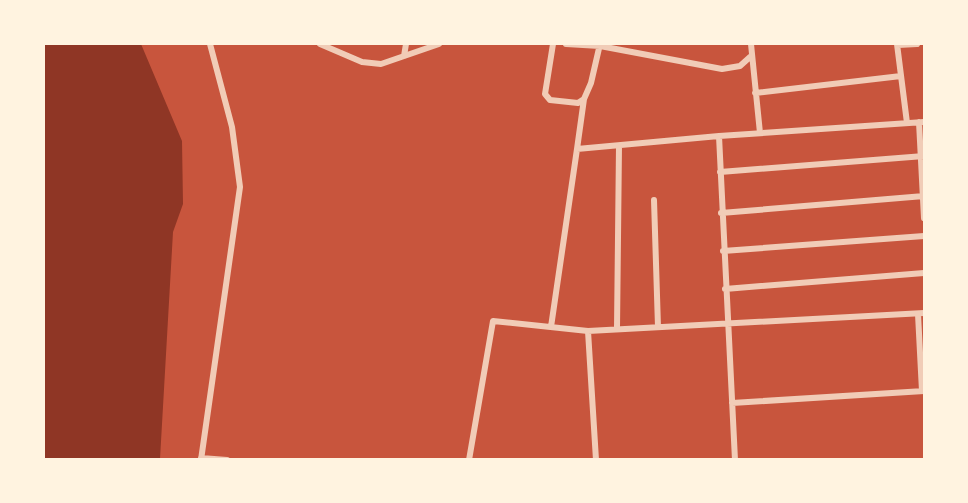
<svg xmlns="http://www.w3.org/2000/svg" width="968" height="503" font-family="Lato,sans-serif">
	<rect width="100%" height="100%" fill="#c8553d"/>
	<path fill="#8f3625" d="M 44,44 L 141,44 L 182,141 L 183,204 L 173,232 L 160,459 L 44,459 Z"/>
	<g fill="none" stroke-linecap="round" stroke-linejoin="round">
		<path stroke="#f1ccb7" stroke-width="6" d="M 320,44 L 362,62 L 381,64 L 439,44
			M 553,44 L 545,94 L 550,100 L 578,103 L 584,99 L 591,83 L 600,44
			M 566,44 L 600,46 L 722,69 L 740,66 L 750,57
			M 751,44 L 760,133
			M 897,44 L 907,123
			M 898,45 L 917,44
			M 404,56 L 406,44
			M 755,93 L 901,76
			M 919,122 L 924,218
			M 577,149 L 584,99
			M 720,172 L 924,156
			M 654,200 L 658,327
			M 721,213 L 924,196
			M 723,251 L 924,236
			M 725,289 L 924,273
			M 918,314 L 922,391
			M 551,327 L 577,149 L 719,136
			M 617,329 L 619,146
			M 732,403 L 924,391
			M 201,458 L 227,460
			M 201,460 L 240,187 L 232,127 L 210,44
			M 469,460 L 493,321 L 588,331
			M 596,460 L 588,331 L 924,313
			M 735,460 L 719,136 L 924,122"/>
	</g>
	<rect width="968" height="503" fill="none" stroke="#fff3e0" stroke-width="90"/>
</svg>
